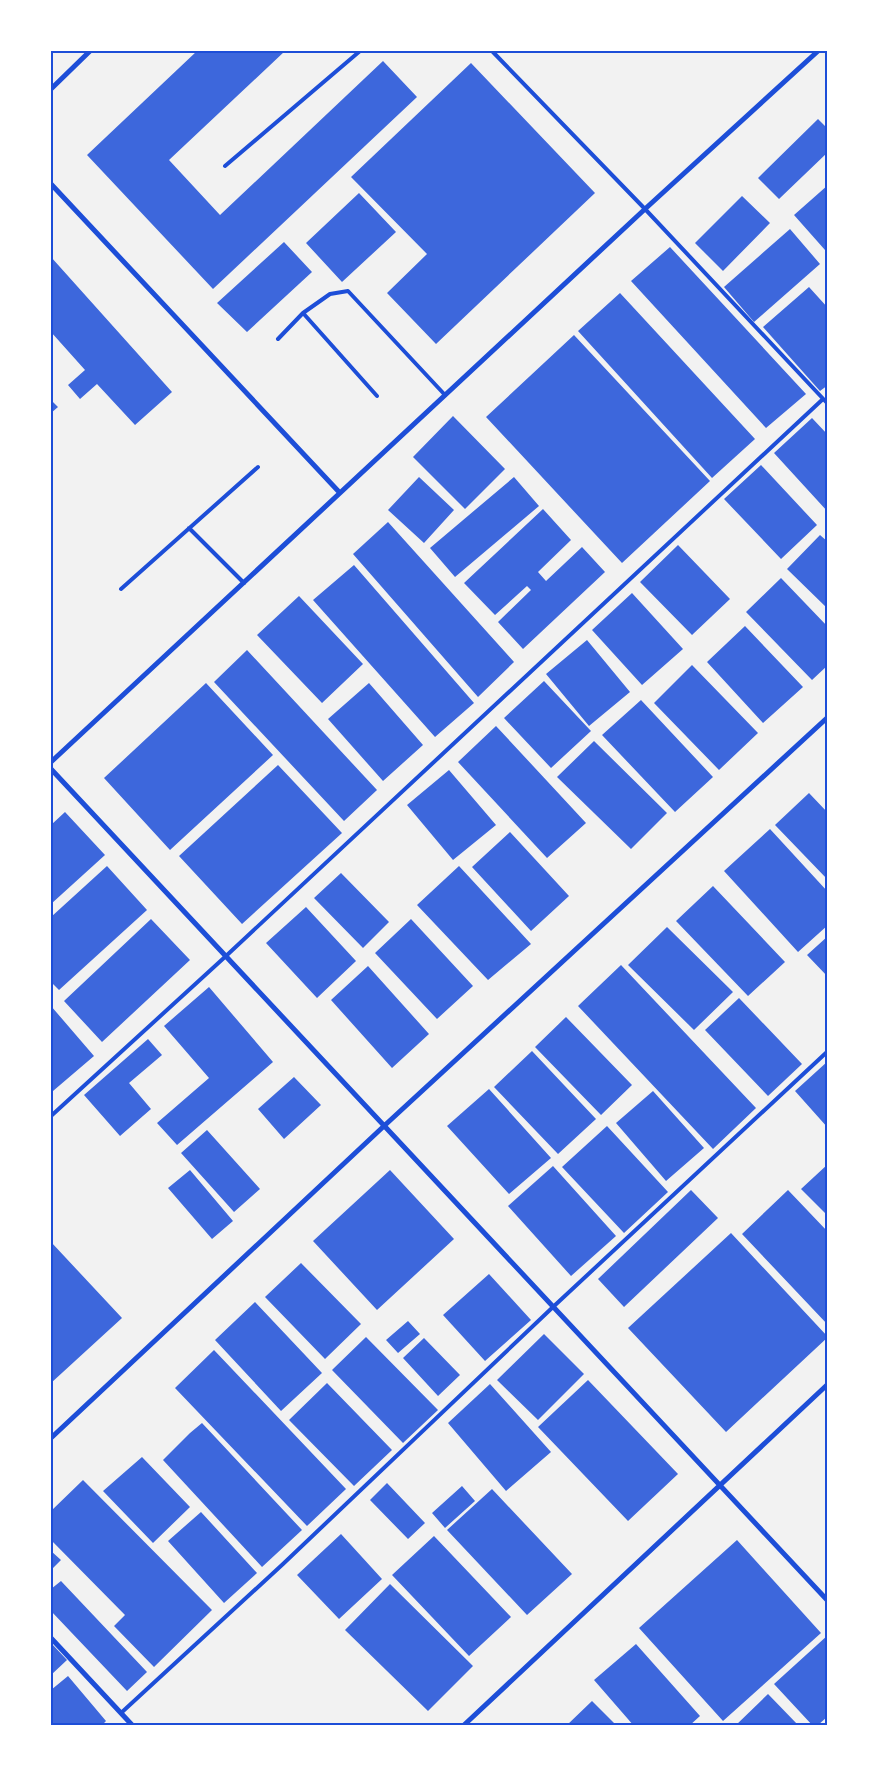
<svg xmlns="http://www.w3.org/2000/svg" width="879" height="1777" font-family="Inter,sans-serif">
	<rect width="100%" height="100%" fill="#f2f2f2"/>
	<path fill="#3d67dc" d="M 197,51 L 285,51 L 169,160 L 220,215 L 383,61 L 417,97 L 213,289 L 87,155 Z
		M 471,63 L 595,193 L 436,344 L 387,293 L 427,254 L 351,177 Z
		M 818,119 L 828,129 L 828,152 L 779,199 L 758,178 Z
		M 828,185 L 828,248 L 825,250 L 794,215 Z
		M 359,193 L 396,232 L 342,282 L 306,243 Z
		M 742,196 L 770,223 L 723,271 L 695,243 Z
		M 790,229 L 820,264 L 754,322 L 724,287 Z
		M 284,242 L 312,272 L 247,332 L 217,303 Z
		M 670,247 L 806,394 L 766,428 L 631,281 Z
		M 51,257 L 172,392 L 135,425 L 97,384 L 80,399 L 68,385 L 85,370 L 51,332 Z
		M 809,287 L 828,308 L 828,385 L 820,391 L 763,327 Z
		M 620,293 L 755,439 L 712,478 L 578,331 Z
		M 574,335 L 710,481 L 622,563 L 486,417 Z
		M 51,400 L 58,407 L 51,413 Z
		M 453,416 L 505,469 L 465,509 L 413,457 Z
		M 812,418 L 828,435 L 828,512 L 774,453 Z
		M 761,465 L 817,525 L 781,559 L 724,499 Z
		M 419,477 L 454,510 L 424,543 L 388,510 Z
		M 514,477 L 539,506 L 455,577 L 430,548 Z
		M 543,509 L 571,540 L 538,572 L 546,581 L 582,547 L 605,572 L 523,649 L 498,622 L 531,590 L 527,586 L 495,615 L 464,583 Z
		M 388,522 L 514,662 L 478,697 L 353,554 Z
		M 820,535 L 828,542 L 828,609 L 787,569 Z
		M 678,545 L 730,599 L 692,635 L 640,582 Z
		M 354,565 L 474,703 L 435,737 L 313,600 Z
		M 781,578 L 828,627 L 828,665 L 812,680 L 746,612 Z
		M 632,593 L 683,649 L 642,685 L 592,630 Z
		M 299,596 L 363,664 L 322,703 L 257,635 Z
		M 745,626 L 803,687 L 763,723 L 707,662 Z
		M 587,640 L 630,692 L 589,726 L 546,674 Z
		M 247,650 L 377,790 L 344,821 L 214,682 Z
		M 692,665 L 758,733 L 719,770 L 654,703 Z
		M 544,681 L 591,731 L 551,768 L 504,718 Z
		M 206,683 L 273,755 L 170,850 L 104,778 Z
		M 369,683 L 423,745 L 383,781 L 328,719 Z
		M 641,700 L 713,777 L 675,812 L 602,735 Z
		M 496,726 L 586,823 L 547,858 L 458,762 Z
		M 594,741 L 667,813 L 631,849 L 557,777 Z
		M 278,765 L 342,833 L 242,924 L 179,856 Z
		M 449,770 L 496,825 L 453,860 L 407,805 Z
		M 809,793 L 828,813 L 828,880 L 775,825 Z
		M 65,812 L 105,855 L 51,904 L 51,825 Z
		M 770,829 L 828,892 L 828,925 L 798,952 L 724,871 Z
		M 510,832 L 569,896 L 531,931 L 472,867 Z
		M 107,866 L 147,910 L 59,990 L 51,982 L 51,917 Z
		M 459,866 L 531,944 L 488,980 L 417,905 Z
		M 341,873 L 389,922 L 363,948 L 314,898 Z
		M 713,886 L 785,962 L 748,996 L 676,921 Z
		M 306,907 L 356,961 L 317,998 L 266,943 Z
		M 151,919 L 190,960 L 102,1042 L 64,1001 Z
		M 411,919 L 473,986 L 437,1019 L 375,953 Z
		M 667,927 L 733,992 L 694,1030 L 628,965 Z
		M 828,936 L 828,977 L 807,955 Z
		M 621,965 L 756,1108 L 713,1149 L 578,1006 Z
		M 368,966 L 429,1034 L 392,1068 L 331,1000 Z
		M 209,987 L 273,1062 L 177,1145 L 157,1123 L 209,1078 L 164,1026 Z
		M 739,998 L 802,1064 L 768,1096 L 705,1030 Z
		M 51,1006 L 94,1056 L 53,1091 L 51,1089 Z
		M 566,1017 L 632,1085 L 601,1115 L 535,1047 Z
		M 148,1039 L 162,1055 L 129,1083 L 151,1109 L 120,1136 L 84,1095 Z
		M 532,1051 L 596,1119 L 558,1154 L 494,1087 Z
		M 828,1061 L 828,1128 L 795,1091 Z
		M 294,1077 L 321,1105 L 284,1139 L 258,1109 Z
		M 489,1089 L 551,1158 L 509,1194 L 447,1126 Z
		M 653,1091 L 704,1148 L 666,1181 L 616,1123 Z
		M 607,1126 L 668,1192 L 624,1233 L 562,1167 Z
		M 207,1130 L 260,1189 L 234,1212 L 181,1153 Z
		M 828,1164 L 828,1216 L 801,1189 Z
		M 553,1166 L 616,1236 L 571,1276 L 508,1206 Z
		M 190,1170 L 233,1221 L 212,1239 L 168,1188 Z
		M 390,1170 L 454,1239 L 377,1310 L 313,1241 Z
		M 691,1190 L 718,1218 L 624,1307 L 598,1279 Z
		M 788,1190 L 828,1232 L 828,1325 L 742,1234 Z
		M 731,1233 L 828,1337 L 726,1432 L 628,1328 Z
		M 51,1242 L 122,1318 L 51,1383 Z
		M 301,1263 L 361,1324 L 325,1359 L 265,1297 Z
		M 489,1274 L 531,1320 L 485,1361 L 443,1315 Z
		M 255,1302 L 322,1373 L 281,1411 L 215,1340 Z
		M 408,1321 L 420,1334 L 398,1353 L 386,1340 Z
		M 544,1334 L 584,1374 L 538,1420 L 497,1380 Z
		M 366,1337 L 438,1410 L 403,1443 L 332,1370 Z
		M 424,1338 L 460,1375 L 438,1396 L 403,1358 Z
		M 214,1350 L 346,1489 L 307,1526 L 175,1388 Z
		M 588,1380 L 678,1474 L 628,1521 L 538,1427 Z
		M 327,1383 L 392,1450 L 354,1486 L 289,1420 Z
		M 490,1384 L 551,1452 L 506,1491 L 448,1423 Z
		M 202,1423 L 302,1530 L 262,1567 L 163,1460 L 190,1433 Z
		M 142,1457 L 190,1507 L 153,1543 L 103,1491 Z
		M 83,1480 L 212,1610 L 154,1667 L 114,1626 L 125,1615 L 51,1540 L 51,1511 Z
		M 387,1483 L 425,1523 L 408,1539 L 370,1500 Z
		M 462,1486 L 475,1501 L 445,1528 L 432,1513 Z
		M 492,1489 L 572,1574 L 527,1615 L 447,1530 Z
		M 201,1512 L 257,1573 L 224,1603 L 168,1541 Z
		M 341,1534 L 382,1579 L 339,1619 L 297,1575 Z
		M 434,1536 L 511,1617 L 469,1656 L 392,1575 Z
		M 737,1540 L 821,1633 L 723,1721 L 639,1628 Z
		M 51,1551 L 61,1560 L 51,1570 Z
		M 61,1581 L 147,1672 L 127,1691 L 51,1611 L 51,1589 Z
		M 390,1584 L 473,1666 L 428,1711 L 345,1630 Z
		M 828,1635 L 828,1716 L 817,1726 L 813,1726 L 774,1684 Z
		M 51,1643 L 67,1660 L 51,1675 Z
		M 636,1644 L 700,1716 L 689,1726 L 634,1726 L 594,1680 Z
		M 68,1676 L 106,1721 L 101,1726 L 51,1726 L 51,1690 Z
		M 768,1694 L 799,1726 L 735,1726 Z
		M 592,1701 L 617,1726 L 566,1726 Z"/>
	<g fill="none" stroke-linecap="round" stroke-linejoin="round">
		<path stroke="#1d4ed8" stroke-width="4" d="M 492,51 L 645,209 L 828,404
			M 225,166 L 360,51
			M 303,313 L 377,396
			M 278,339 L 303,313 L 330,294 L 348,291 L 445,395
			M 189,528 L 244,583
			M 121,589 L 258,467
			M 51,1116 L 226,956 L 823,399
			M 121,1713 L 283,1564 L 553,1307 L 828,1051"/>
		<path stroke="#1d4ed8" stroke-width="5" d="M 51,89 L 90,51
			M 51,184 L 340,493
			M 51,762 L 645,209 L 818,51
			M 51,769 L 828,1601
			M 51,1438 L 384,1126 L 828,717
			M 51,1638 L 133,1726
			M 463,1726 L 828,1384"/>
	</g>
	<rect width="879" height="1777" fill="none" stroke="#ffffff" stroke-width="105"/>
	<rect x="52" y="52" width="774" height="1672" fill="none" stroke="#1d4ed8" stroke-width="2"/>
</svg>
